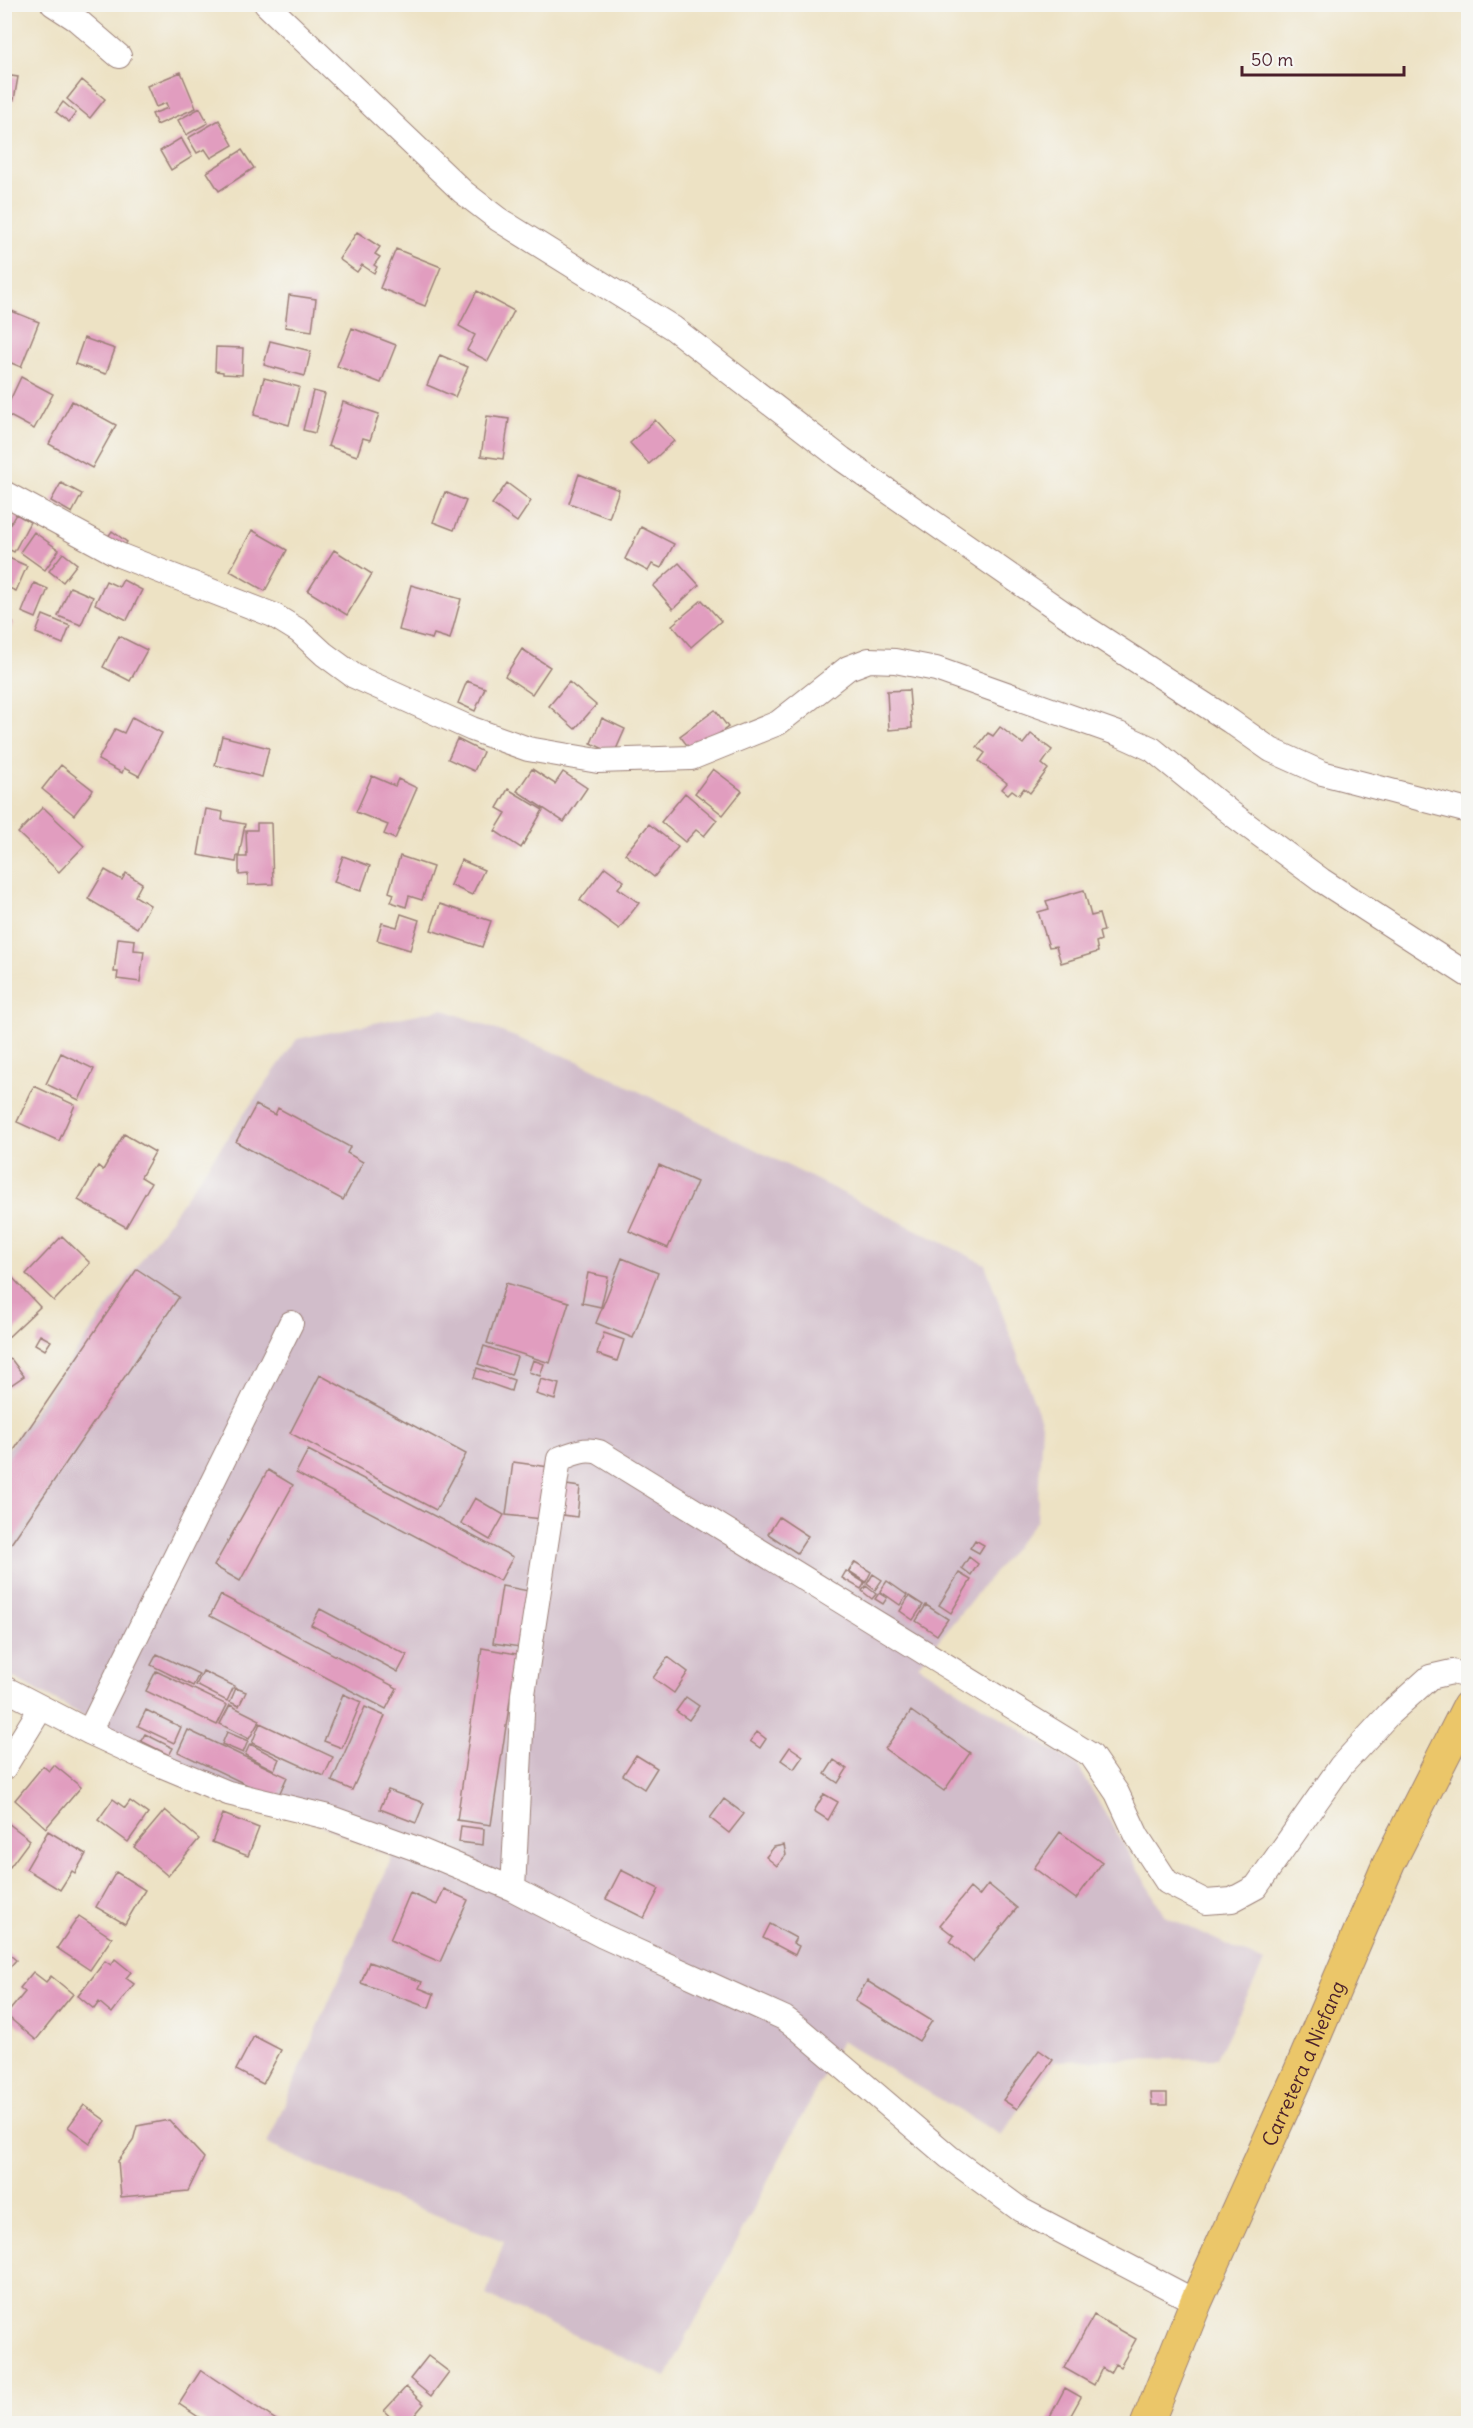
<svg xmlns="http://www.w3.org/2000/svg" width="1473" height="2428" font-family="Delius,sans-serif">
	<rect width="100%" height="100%" fill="#f6f6f2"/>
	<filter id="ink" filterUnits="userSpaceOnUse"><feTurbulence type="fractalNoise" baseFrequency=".0167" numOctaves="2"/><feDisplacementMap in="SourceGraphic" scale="12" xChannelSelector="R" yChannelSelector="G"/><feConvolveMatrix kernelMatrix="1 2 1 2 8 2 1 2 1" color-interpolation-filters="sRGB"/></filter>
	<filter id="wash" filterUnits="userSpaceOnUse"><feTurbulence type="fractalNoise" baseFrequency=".008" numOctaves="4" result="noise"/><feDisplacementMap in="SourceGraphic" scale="24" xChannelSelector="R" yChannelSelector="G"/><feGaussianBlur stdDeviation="1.35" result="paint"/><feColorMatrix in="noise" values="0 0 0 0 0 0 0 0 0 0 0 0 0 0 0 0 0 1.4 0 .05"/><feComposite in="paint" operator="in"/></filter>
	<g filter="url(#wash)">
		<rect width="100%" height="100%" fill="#ede2c4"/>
		<path fill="#d1bdca" d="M 442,1009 L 580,1062 L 985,1264 L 1042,1424 L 1037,1520 L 918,1665 L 1078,1766 L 1165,1916 L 1264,1962 L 1217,2058 L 1055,2061 L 1001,2135 L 841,2041 L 666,2377 L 486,2295 L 504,2241 L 368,2189 L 267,2144 L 392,1857 L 123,1737 L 5,1673 L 5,1453 L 297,1039 Z"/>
		<g id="blocks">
			<path fill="#e19dbf" d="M 181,72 L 196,108 L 157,125 L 152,114 L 168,108 L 166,103 L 156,107 L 147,86 Z
				M 4,75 L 18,77 L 14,100 L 7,99 L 6,104 Z
				M 82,80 L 105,99 L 90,118 L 67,99 Z
				M 63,102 L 76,113 L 69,122 L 56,112 Z
				M 200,108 L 208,123 L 186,135 L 178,120 Z
				M 219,120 L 233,145 L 211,158 L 205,149 L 197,153 L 188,138 Z
				M 181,138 L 192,157 L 171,170 L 160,151 Z
				M 242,150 L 254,168 L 219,191 L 207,172 Z
				M 357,232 L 380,247 L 375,254 L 380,257 L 374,265 L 377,267 L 374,273 L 362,265 L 357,272 L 339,259 Z
				M 396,249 L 441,267 L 425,306 L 380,288 Z
				M 477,291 L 514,311 L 488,361 L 467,350 L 475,335 L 459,326 Z
				M 289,295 L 316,299 L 312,331 L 285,327 Z
				M 4,308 L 39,322 L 21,367 L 4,360 Z
				M 352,328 L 396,345 L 381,383 L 337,366 Z
				M 84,338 L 115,349 L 106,374 L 75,364 Z
				M 270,341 L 311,351 L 305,376 L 264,365 Z
				M 216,347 L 243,348 L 242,375 L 223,374 L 223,372 L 215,371 Z
				M 440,355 L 468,367 L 455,397 L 427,385 Z
				M 21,377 L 53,394 L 34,429 L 4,413 Z
				M 264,378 L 299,387 L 289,425 L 254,415 Z
				M 313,391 L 325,394 L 315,433 L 303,430 Z
				M 72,401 L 116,425 L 92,468 L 49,444 Z
				M 343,402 L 379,414 L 370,440 L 363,438 L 357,456 L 328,446 Z
				M 487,416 L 509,419 L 503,459 L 481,456 Z
				M 655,420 L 674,441 L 649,464 L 630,443 Z
				M 579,474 L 619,490 L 609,518 L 569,503 Z
				M 61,483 L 82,494 L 72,513 L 51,501 Z
				M 507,483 L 531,501 L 517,522 L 492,504 Z
				M 445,492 L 466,501 L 454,530 L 433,522 Z
				M 16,514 L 30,522 L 14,552 L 4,547 L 4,535 Z
				M 641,527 L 674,544 L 661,568 L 652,564 L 648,571 L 625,559 Z
				M 252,530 L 287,550 L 265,591 L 230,571 Z
				M 112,531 L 127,542 L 120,552 L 105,541 Z
				M 34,532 L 59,550 L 45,570 L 20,552 Z
				M 334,550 L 372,574 L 347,615 L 308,591 Z
				M 63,553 L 77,564 L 63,582 L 49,571 Z
				M 4,556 L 27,566 L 16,591 L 4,586 Z
				M 679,563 L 699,585 L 673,609 L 653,586 Z
				M 123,580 L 142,590 L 127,620 L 95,604 L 106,581 L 119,587 Z
				M 34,583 L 48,589 L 36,618 L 22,612 Z
				M 411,585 L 461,599 L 450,639 L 434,634 L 432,639 L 399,630 Z
				M 70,587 L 93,597 L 81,625 L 58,616 Z
				M 702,600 L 721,621 L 691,647 L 672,625 Z
				M 43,615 L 70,626 L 63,644 L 36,633 Z
				M 4,618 L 13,623 L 4,641 Z
				M 119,636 L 147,650 L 130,681 L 103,667 Z
				M 522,649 L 550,667 L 532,694 L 505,676 Z
				M 467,681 L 485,688 L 475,711 L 458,703 Z
				M 569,682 L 596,705 L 575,729 L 549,706 Z
				M 909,690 L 912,728 L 889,730 L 887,691 Z
				M 715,710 L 728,727 L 693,753 L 680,736 Z
				M 132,717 L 162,733 L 139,776 L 124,768 L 122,773 L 98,760 L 115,729 L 124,733 Z
				M 602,718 L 625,729 L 614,754 L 591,743 Z
				M 1000,727 L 1023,744 L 1031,734 L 1052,750 L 1042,764 L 1048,769 L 1030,793 L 1024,788 L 1019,795 L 1012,790 L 1008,794 L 1002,789 L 1007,783 L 979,761 L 985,753 L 977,747 L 988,733 L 993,736 Z
				M 222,736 L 269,748 L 262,777 L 215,765 Z
				M 457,739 L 483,752 L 474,771 L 448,759 Z
				M 61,765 L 93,790 L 74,815 L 42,789 Z
				M 532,769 L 555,784 L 563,772 L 587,788 L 564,822 L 517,791 Z
				M 713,769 L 742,791 L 723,815 L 695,793 Z
				M 372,776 L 395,786 L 398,779 L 417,788 L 395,839 L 384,834 L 388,825 L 356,812 Z
				M 508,789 L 543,810 L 521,848 L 495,831 L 506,813 L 497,808 Z
				M 685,793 L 717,820 L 704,836 L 696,830 L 685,842 L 661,822 Z
				M 43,807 L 84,846 L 59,872 L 18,833 Z
				M 206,809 L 223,812 L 222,820 L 245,824 L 239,856 L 237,856 L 236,862 L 198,855 Z
				M 257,823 L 271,823 L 273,884 L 248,885 L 248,874 L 239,875 L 239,857 L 247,857 L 246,830 L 257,830 Z
				M 649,824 L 678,847 L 654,877 L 625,854 Z
				M 343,856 L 370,866 L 361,891 L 334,882 Z
				M 400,856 L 433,867 L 422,900 L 409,896 L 406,907 L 391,902 L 394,894 L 389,892 Z
				M 461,860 L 484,870 L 472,895 L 450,885 Z
				M 605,867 L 624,881 L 618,888 L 639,903 L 619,929 L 580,900 Z
				M 105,870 L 122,880 L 126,873 L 142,883 L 135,896 L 150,905 L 137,928 L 88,899 Z
				M 1084,890 L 1091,916 L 1099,914 L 1104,931 L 1099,932 L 1101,940 L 1096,942 L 1098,952 L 1061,963 L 1056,946 L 1049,947 L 1038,912 L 1049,909 L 1046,901 Z
				M 440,904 L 491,921 L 482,947 L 431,930 Z
				M 401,914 L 419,920 L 410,950 L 377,940 L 382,923 L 397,927 Z
				M 118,938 L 135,940 L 134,950 L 144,951 L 140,982 L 117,979 L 118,972 L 114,972 Z
				M 61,1053 L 94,1069 L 79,1100 L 46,1084 Z
				M 34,1086 L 75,1105 L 59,1141 L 17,1122 Z
				M 256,1105 L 275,1115 L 278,1108 L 350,1147 L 347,1153 L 363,1162 L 343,1200 L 236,1142 Z
				M 124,1134 L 155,1152 L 141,1177 L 151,1183 L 126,1227 L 78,1200 L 98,1166 L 103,1170 Z
				M 659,1165 L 697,1182 L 668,1248 L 629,1231 Z
				M 62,1236 L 90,1263 L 54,1301 L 26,1274 Z
				M 622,1258 L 658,1273 L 633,1338 L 596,1323 Z
				M 137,1269 L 179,1297 L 4,1554 L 4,1465 Z
				M 588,1273 L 608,1277 L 601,1307 L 582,1303 Z
				M 11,1276 L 40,1307 L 4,1341 L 4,1283 Z
				M 506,1283 L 569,1302 L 550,1363 L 487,1343 Z
				M 604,1333 L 624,1340 L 617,1361 L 597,1354 Z
				M 40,1335 L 51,1341 L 45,1350 L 35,1344 Z
				M 484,1346 L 517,1357 L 511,1375 L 478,1364 Z
				M 11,1359 L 24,1376 L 8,1387 L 4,1382 L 4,1364 Z
				M 533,1360 L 544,1364 L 540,1376 L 529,1372 Z
				M 477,1368 L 514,1380 L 511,1391 L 474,1378 Z
				M 320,1375 L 466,1454 L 436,1510 L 290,1433 Z
				M 541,1379 L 559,1384 L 555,1400 L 536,1394 Z
				M 308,1450 L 513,1557 L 500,1581 L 296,1473 Z
				M 513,1462 L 549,1467 L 542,1519 L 506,1515 Z
				M 268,1470 L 293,1485 L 240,1581 L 214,1566 Z
				M 559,1484 L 580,1487 L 577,1517 L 555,1514 Z
				M 475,1498 L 504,1515 L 490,1540 L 461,1523 Z
				M 779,1517 L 808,1536 L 797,1553 L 768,1534 Z
				M 975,1540 L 984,1545 L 979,1553 L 970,1548 Z
				M 969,1557 L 978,1564 L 971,1575 L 962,1568 Z
				M 855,1562 L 871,1572 L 866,1582 L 849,1571 Z
				M 846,1571 L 865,1583 L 861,1589 L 842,1578 Z
				M 959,1573 L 971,1580 L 951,1613 L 939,1605 Z
				M 873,1574 L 882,1580 L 875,1590 L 867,1584 Z
				M 887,1581 L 907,1595 L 900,1605 L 880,1591 Z
				M 502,1586 L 529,1591 L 520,1647 L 493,1643 Z
				M 866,1586 L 876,1594 L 872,1599 L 862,1591 Z
				M 879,1593 L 887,1598 L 883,1604 L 875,1599 Z
				M 221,1595 L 397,1688 L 386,1709 L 210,1616 Z
				M 909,1596 L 923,1605 L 913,1620 L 900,1611 Z
				M 926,1605 L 948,1619 L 937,1635 L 916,1621 Z
				M 320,1609 L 407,1655 L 398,1672 L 311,1625 Z
				M 482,1648 L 517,1654 L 491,1825 L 457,1820 Z
				M 157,1654 L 199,1674 L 193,1686 L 151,1665 Z
				M 668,1657 L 688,1672 L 674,1693 L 653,1678 Z
				M 156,1671 L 227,1705 L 217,1725 L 146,1691 Z
				M 203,1671 L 234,1686 L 227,1701 L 196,1685 Z
				M 236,1688 L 246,1692 L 239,1706 L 230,1702 Z
				M 343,1694 L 361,1702 L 342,1748 L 324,1741 Z
				M 686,1697 L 699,1706 L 689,1720 L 676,1711 Z
				M 230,1705 L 260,1720 L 249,1739 L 220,1724 Z
				M 365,1707 L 385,1716 L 352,1790 L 332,1781 Z
				M 146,1710 L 181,1727 L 174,1743 L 138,1726 Z
				M 911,1711 L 970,1753 L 944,1791 L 885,1749 Z
				M 260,1723 L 333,1757 L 324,1776 L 252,1743 Z
				M 188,1730 L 287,1777 L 277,1799 L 178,1752 Z
				M 227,1732 L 248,1741 L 243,1753 L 222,1744 Z
				M 757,1732 L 766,1739 L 760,1748 L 750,1741 Z
				M 145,1734 L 173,1748 L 169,1755 L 141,1741 Z
				M 250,1744 L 279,1759 L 274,1770 L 245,1755 Z
				M 790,1747 L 803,1756 L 794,1769 L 781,1760 Z
				M 636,1755 L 657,1768 L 644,1789 L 623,1775 Z
				M 834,1760 L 847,1769 L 838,1783 L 825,1774 Z
				M 54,1765 L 81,1787 L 46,1828 L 15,1800 L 43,1766 L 49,1771 Z
				M 388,1790 L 424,1803 L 416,1823 L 380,1809 Z
				M 824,1794 L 838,1802 L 828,1820 L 814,1811 Z
				M 113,1799 L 125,1808 L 130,1801 L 148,1814 L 128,1842 L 98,1820 Z
				M 724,1799 L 744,1814 L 729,1833 L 710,1818 Z
				M 165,1810 L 199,1839 L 168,1876 L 134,1847 Z
				M 223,1814 L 259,1828 L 248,1856 L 212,1842 Z
				M 4,1820 L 30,1840 L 10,1867 L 4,1862 Z
				M 461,1826 L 484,1829 L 483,1845 L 459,1842 Z
				M 48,1831 L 86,1854 L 75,1873 L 72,1871 L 60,1890 L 26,1869 Z
				M 1060,1832 L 1102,1863 L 1076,1899 L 1034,1868 Z
				M 784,1845 L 786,1855 L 777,1866 L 766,1857 L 774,1847 Z
				M 621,1870 L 659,1889 L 644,1918 L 606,1899 Z
				M 116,1872 L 145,1890 L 125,1924 L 96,1907 Z
				M 988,1884 L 1017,1908 L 973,1962 L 950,1942 L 954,1936 L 940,1925 L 970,1888 L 979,1896 Z
				M 444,1889 L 468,1900 L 440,1962 L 390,1940 L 410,1893 L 437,1905 Z
				M 79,1916 L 112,1938 L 90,1970 L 57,1948 Z
				M 770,1924 L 796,1938 L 793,1943 L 799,1946 L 795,1955 L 763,1938 Z
				M 4,1950 L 16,1960 L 4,1974 Z
				M 115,1959 L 131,1972 L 126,1978 L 134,1984 L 112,2013 L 99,2002 L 94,2009 L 78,1996 L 105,1961 L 111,1965 Z
				M 369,1962 L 422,1982 L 419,1988 L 434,1994 L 429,2008 L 361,1983 Z
				M 33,1972 L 46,1982 L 51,1976 L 73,1994 L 36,2040 L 6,2015 L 25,1992 L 20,1988 Z
				M 867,1981 L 932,2021 L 919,2041 L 855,2001 Z
				M 254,2036 L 281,2050 L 263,2084 L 236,2070 Z
				M 1039,2050 L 1053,2060 L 1017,2109 L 1003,2100 Z
				M 1151,2093 L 1167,2093 L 1167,2105 L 1152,2105 Z
				M 84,2105 L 106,2121 L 90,2143 L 68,2127 Z
				M 169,2120 L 204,2158 L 188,2191 L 121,2197 L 118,2161 L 133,2141 L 137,2126 Z
				M 1094,2315 L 1136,2339 L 1120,2367 L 1115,2364 L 1110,2373 L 1102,2368 L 1094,2385 L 1064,2368 Z
				M 428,2356 L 449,2372 L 431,2396 L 410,2379 Z
				M 201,2370 L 282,2424 L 209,2424 L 179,2404 Z
				M 406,2387 L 424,2404 L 407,2424 L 398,2424 L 384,2411 Z
				M 1065,2388 L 1081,2397 L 1066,2424 L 1046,2424 Z"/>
		</g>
	</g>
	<g filter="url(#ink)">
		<use href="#blocks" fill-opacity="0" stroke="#9c8078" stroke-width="1.5"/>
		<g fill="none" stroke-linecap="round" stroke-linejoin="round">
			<defs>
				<path id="minor" d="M 53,4 L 76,19 L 119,56
					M 266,4 L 463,192 L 498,219 L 673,328 L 842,459 L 1069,617 L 1230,721 L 1271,750 L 1322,773 L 1468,811
					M 4,493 L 119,555 L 273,615 L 299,631 L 324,654 L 354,676 L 472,729 L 528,749 L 598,761 L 691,758 L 778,723 L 848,668 L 869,660 L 895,661 L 936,669 L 1119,734 L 1152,749 L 1232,814 L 1321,880 L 1468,975
					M 4,1688 L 89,1732 L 156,1763 L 228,1793 L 328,1817 L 417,1849 L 513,1889 L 603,1936 L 784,2018 L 799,2029 L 949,2157 L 1021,2210 L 1196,2302
					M 89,1732 L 291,1323
					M 4,1768 L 41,1708
					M 513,1889 L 523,1694 L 559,1459 C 574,1453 584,1448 599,1452 L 1091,1755 L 1117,1793 L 1137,1836 L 1167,1882 L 1206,1902 L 1232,1900 L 1256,1887 L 1341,1766 L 1390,1713 L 1430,1677 L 1452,1672 L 1468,1676"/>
				<g id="major">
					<path id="s1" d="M 1147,2424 L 1196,2302 L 1297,2078 L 1389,1863 L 1468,1707"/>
				</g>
			</defs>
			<use href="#minor" stroke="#9c8078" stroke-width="26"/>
			<use href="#major" stroke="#9c8078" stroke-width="34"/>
			<use href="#minor" stroke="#fff" stroke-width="24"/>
			<use href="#major" stroke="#ebc669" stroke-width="32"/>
		</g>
	</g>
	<g text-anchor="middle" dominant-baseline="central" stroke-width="6" stroke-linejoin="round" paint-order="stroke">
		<g font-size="20" fill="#4a1f2b" stroke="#f6f6f2">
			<text stroke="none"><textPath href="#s1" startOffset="393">Carretera a Niefang</textPath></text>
		</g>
	</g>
	<rect width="1473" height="2428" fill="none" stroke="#f6f6f2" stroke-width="24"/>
	<path d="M1242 66v9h162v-9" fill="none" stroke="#4a1f2b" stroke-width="3"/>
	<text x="1251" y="66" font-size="18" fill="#4a1f2b" stroke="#f6f6f2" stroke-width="4.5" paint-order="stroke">50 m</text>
</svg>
